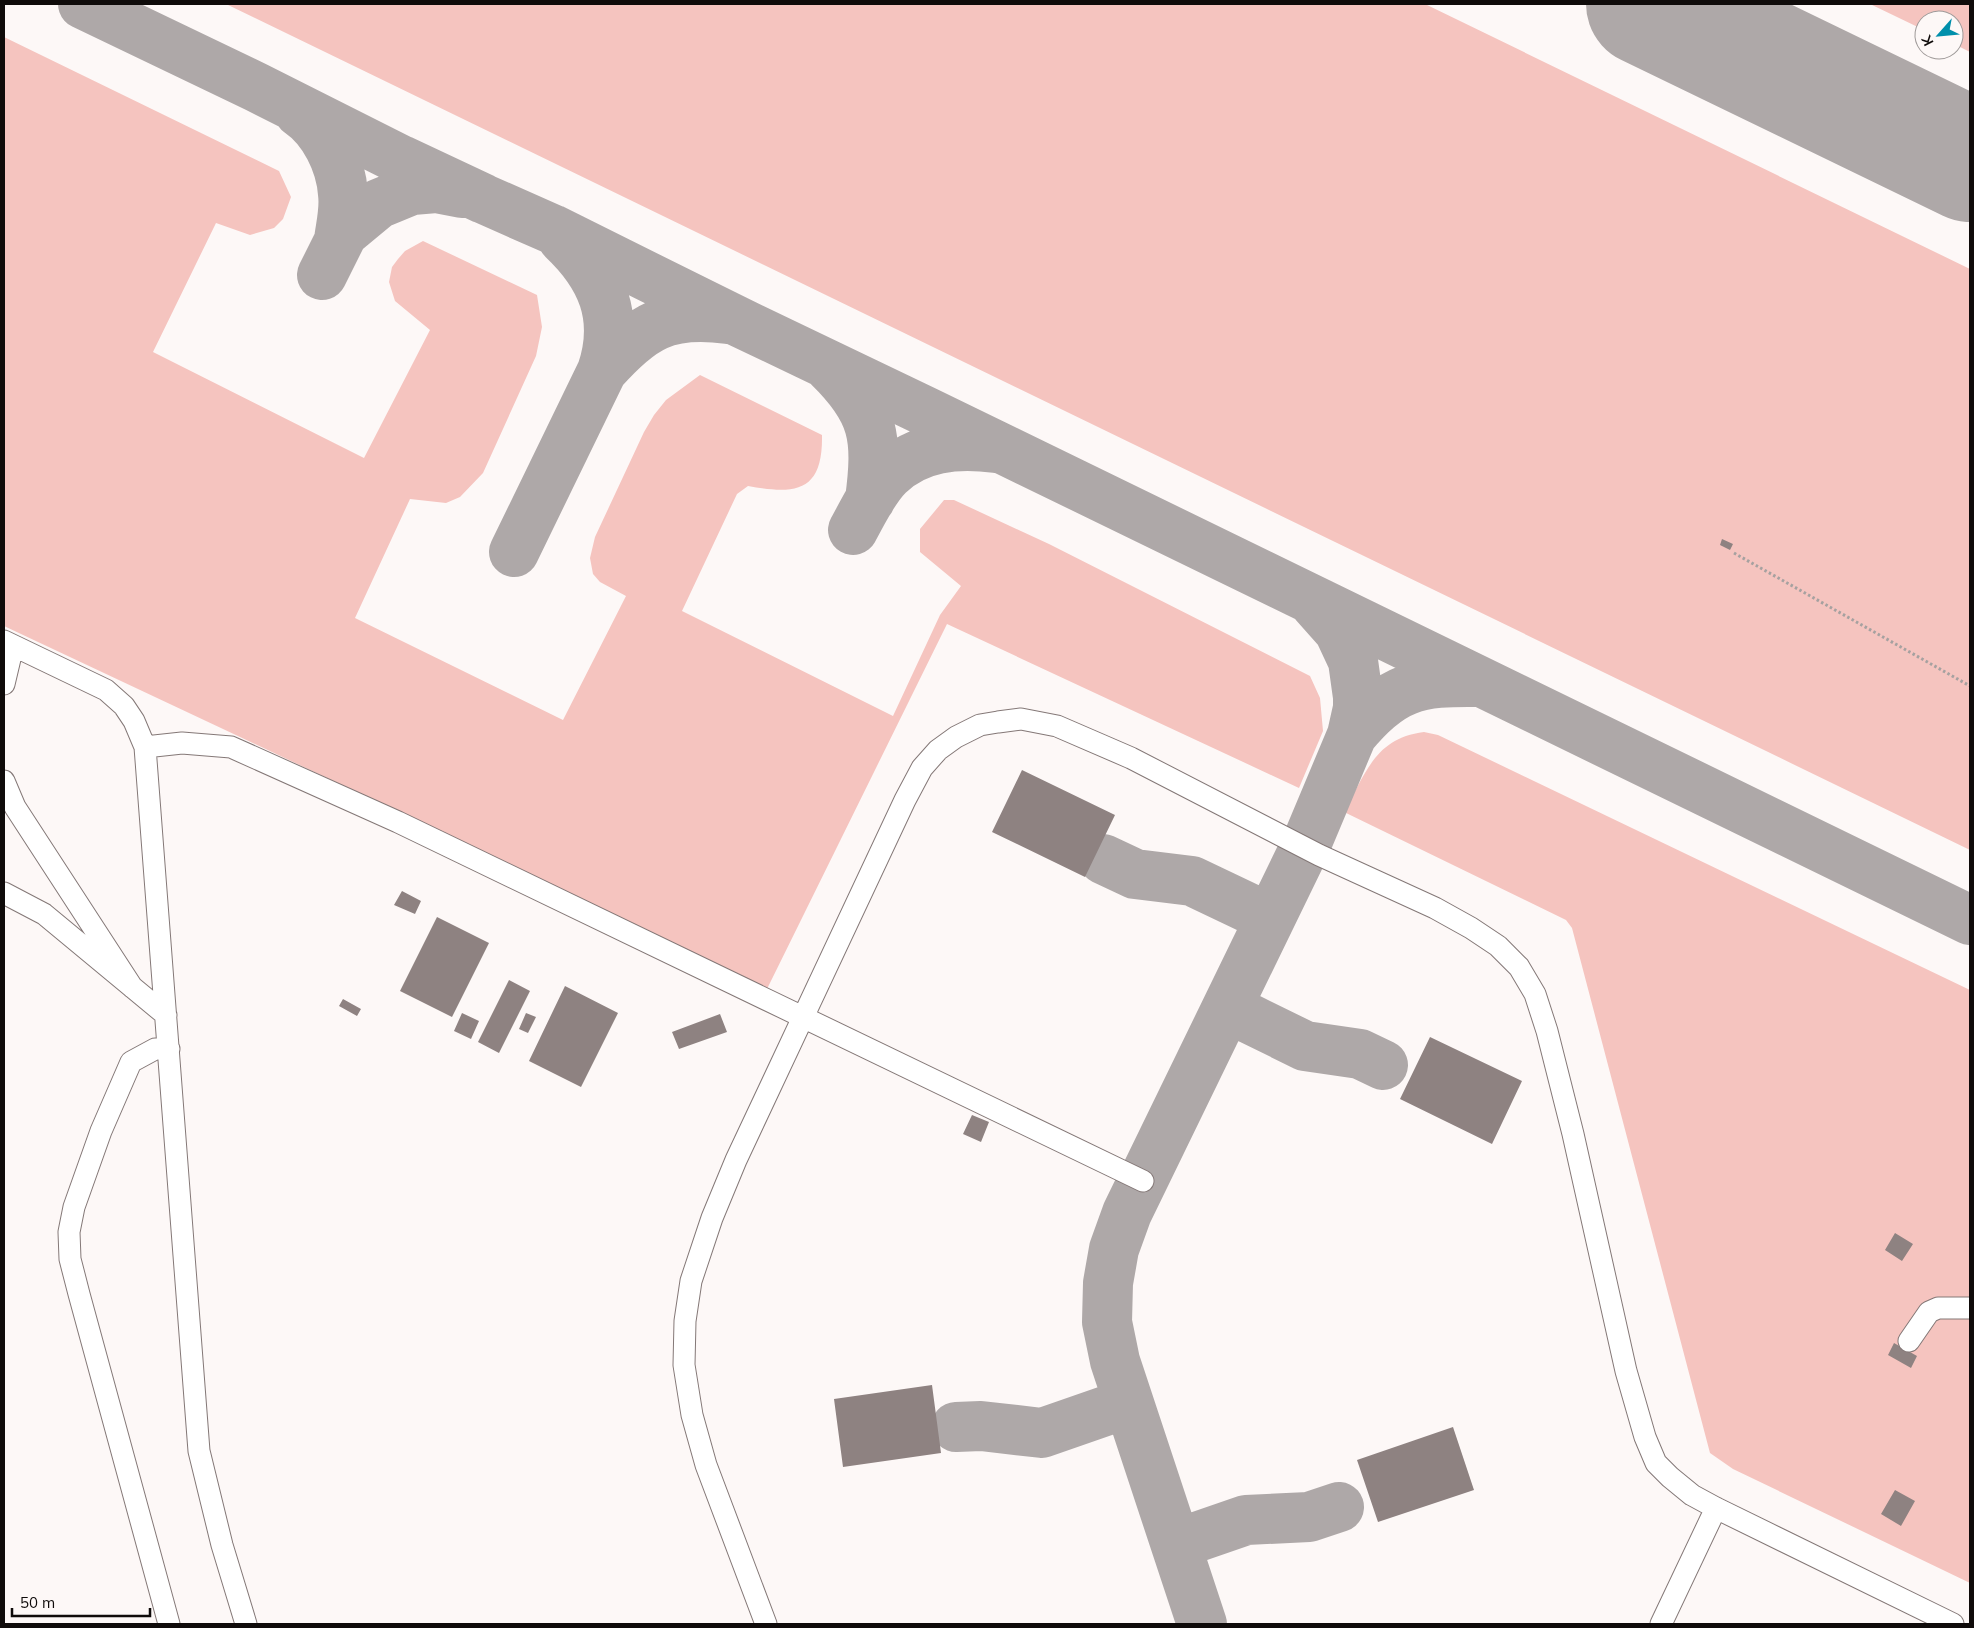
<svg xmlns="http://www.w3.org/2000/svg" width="1974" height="1628" font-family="Mulish,sans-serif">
	<rect width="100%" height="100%" fill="#fdf8f7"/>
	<path fill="#f5c4bf" d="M 226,4 L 1425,4 L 1970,269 L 1970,850 Z
		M 1870,4 L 1970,4 L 1970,52 L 1954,44 L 1954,20 L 1924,20 L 1924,30 Z
		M 4,37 L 279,171 L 291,197 L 283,219 L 274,228 L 250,235 L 216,223 L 153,352 L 364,458 L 430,330 L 395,301 L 389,282 L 392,267 L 398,259 L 405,251 L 423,241 L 537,295 L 542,327 L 536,356 L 483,473 L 460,497 L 446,503 L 410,499 L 355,618 L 563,720 L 626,596 L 600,582 L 593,574 L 590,558 L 595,537 L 644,432 L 654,415 L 666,400 L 700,375 L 822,435 C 823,492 796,495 748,486 L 737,494 L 682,611 L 893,716 L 940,615 L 961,586 L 920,552 L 920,529 L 944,500 L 954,500 L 1049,544 L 1310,676 L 1320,698 L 1323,731 L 1299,788 L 947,624 L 767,989 L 510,864 L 4,626 Z
		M 1424,732 L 1438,735 L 1970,990 L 1970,1583 L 1733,1469 L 1710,1453 L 1572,928 L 1566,920 L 1344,812 C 1366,773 1375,738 1424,732 Z"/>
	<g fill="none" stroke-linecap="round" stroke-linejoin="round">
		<path stroke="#aea8a8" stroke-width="50" d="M 83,4 L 256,87 L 401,160 L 484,199 L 552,229 L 733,319 L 927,412 L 1970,920
			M 299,112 C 324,129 341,163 343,194 C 345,209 341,225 339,240
			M 322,275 L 343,233 L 378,204 L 412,190 L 436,188 L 462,193
			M 829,367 C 875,412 878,438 870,500
			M 602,371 C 642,326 667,311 728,319
			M 853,530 C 863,512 873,490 888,475 C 918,446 957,443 996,448
			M 514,552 L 602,371 C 620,317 602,276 563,239
			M 1352,735 C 1392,686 1418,681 1479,682
			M 1103,859 L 1135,874 L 1192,881 L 1255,911
			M 1233,1016 L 1223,1017 L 1232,998 L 1242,1015 L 1305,1046 L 1360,1054 L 1383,1065
			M 956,1427 L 981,1426 L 1042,1433 L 1111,1409
			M 1191,1539 L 1246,1520 L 1309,1517 L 1339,1507
			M 1202,1624 L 1115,1361 L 1107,1322 L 1108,1283 L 1114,1249 L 1127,1213 L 1305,847 L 1352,735 L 1358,708 L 1358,697 L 1353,661 L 1339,631 L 1315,604"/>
		<path stroke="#aea8a8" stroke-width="124" d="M 1648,4 L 1970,160"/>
	</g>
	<path fill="#8e8281" d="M 1722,539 L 1733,544 L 1730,550 L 1720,545 Z
		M 1022,770 L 1115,815 L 1085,877 L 992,832 Z
		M 402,891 L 421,901 L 415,914 L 394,905 Z
		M 437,917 L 489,943 L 452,1017 L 400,991 Z
		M 509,980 L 530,991 L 499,1053 L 478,1042 Z
		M 565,986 L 618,1013 L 581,1087 L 529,1061 Z
		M 343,999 L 361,1009 L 357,1016 L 339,1006 Z
		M 462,1013 L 479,1021 L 471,1039 L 454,1031 Z
		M 526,1013 L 536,1017 L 528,1033 L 519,1029 Z
		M 720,1014 L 727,1032 L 679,1049 L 672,1032 Z
		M 1430,1037 L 1522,1081 L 1492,1144 L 1400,1099 Z
		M 972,1115 L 989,1122 L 981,1142 L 963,1134 Z
		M 1895,1233 L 1913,1244 L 1902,1261 L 1885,1250 Z
		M 1894,1343 L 1917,1356 L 1911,1368 L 1888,1355 Z
		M 932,1385 L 941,1453 L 843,1467 L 834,1399 Z
		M 1453,1427 L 1474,1490 L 1378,1522 L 1357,1460 Z
		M 1895,1490 L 1915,1501 L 1901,1526 L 1881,1514 Z"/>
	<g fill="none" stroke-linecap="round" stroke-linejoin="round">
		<defs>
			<path id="minor" d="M 4,641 L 106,690 L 124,706 L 134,721 L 145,747 L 199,1451 L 222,1545 L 246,1624
				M 4,684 L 13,646
				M 145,747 L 182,743 L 231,747 L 398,822 L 1143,1181
				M 4,781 L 15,807 L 132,987
				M 4,893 L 44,914 L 166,1015
				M 169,1049 L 155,1049 L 131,1062 L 101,1131 L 74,1207 L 69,1232 L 70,1259 L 79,1294 L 169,1624
				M 1909,1341 L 1929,1312 L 1938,1308 L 1970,1308
				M 766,1624 L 706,1465 L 692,1415 L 684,1365 L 685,1321 L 691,1281 L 712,1218 L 736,1160 L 905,800 L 922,768 L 938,750 L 956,737 L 980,725 L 998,722 L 1021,719 L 1057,726 L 1131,758 L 1319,855 L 1435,908 L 1471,928 L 1498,946 L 1519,967 L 1535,994 L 1547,1031 L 1573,1134 L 1626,1371 L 1645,1437 L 1656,1463 L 1670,1477 L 1692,1495 L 1716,1508 L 1953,1624
				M 1661,1624 L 1716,1508"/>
		</defs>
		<use href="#minor" stroke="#847877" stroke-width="23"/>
		<path stroke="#a6a1a0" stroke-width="3" stroke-dasharray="2.5 2.5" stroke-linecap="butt" d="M 1734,553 L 1970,686"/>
		<use href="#minor" stroke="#fff" stroke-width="21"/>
	</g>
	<rect width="1974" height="1628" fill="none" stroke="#0f0b0a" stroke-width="10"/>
	<g transform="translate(1939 35) rotate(243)"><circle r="24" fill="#fdf8f7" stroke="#9e9998"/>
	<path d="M0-4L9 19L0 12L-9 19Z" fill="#008fab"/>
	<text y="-8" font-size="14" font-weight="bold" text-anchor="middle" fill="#0f0b0a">K</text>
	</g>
	<path d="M12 1608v8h138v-8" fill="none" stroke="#0f0b0a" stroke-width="2.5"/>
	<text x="20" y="1608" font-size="15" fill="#0f0b0a" stroke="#fdf8f7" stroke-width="4" paint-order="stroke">50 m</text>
</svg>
